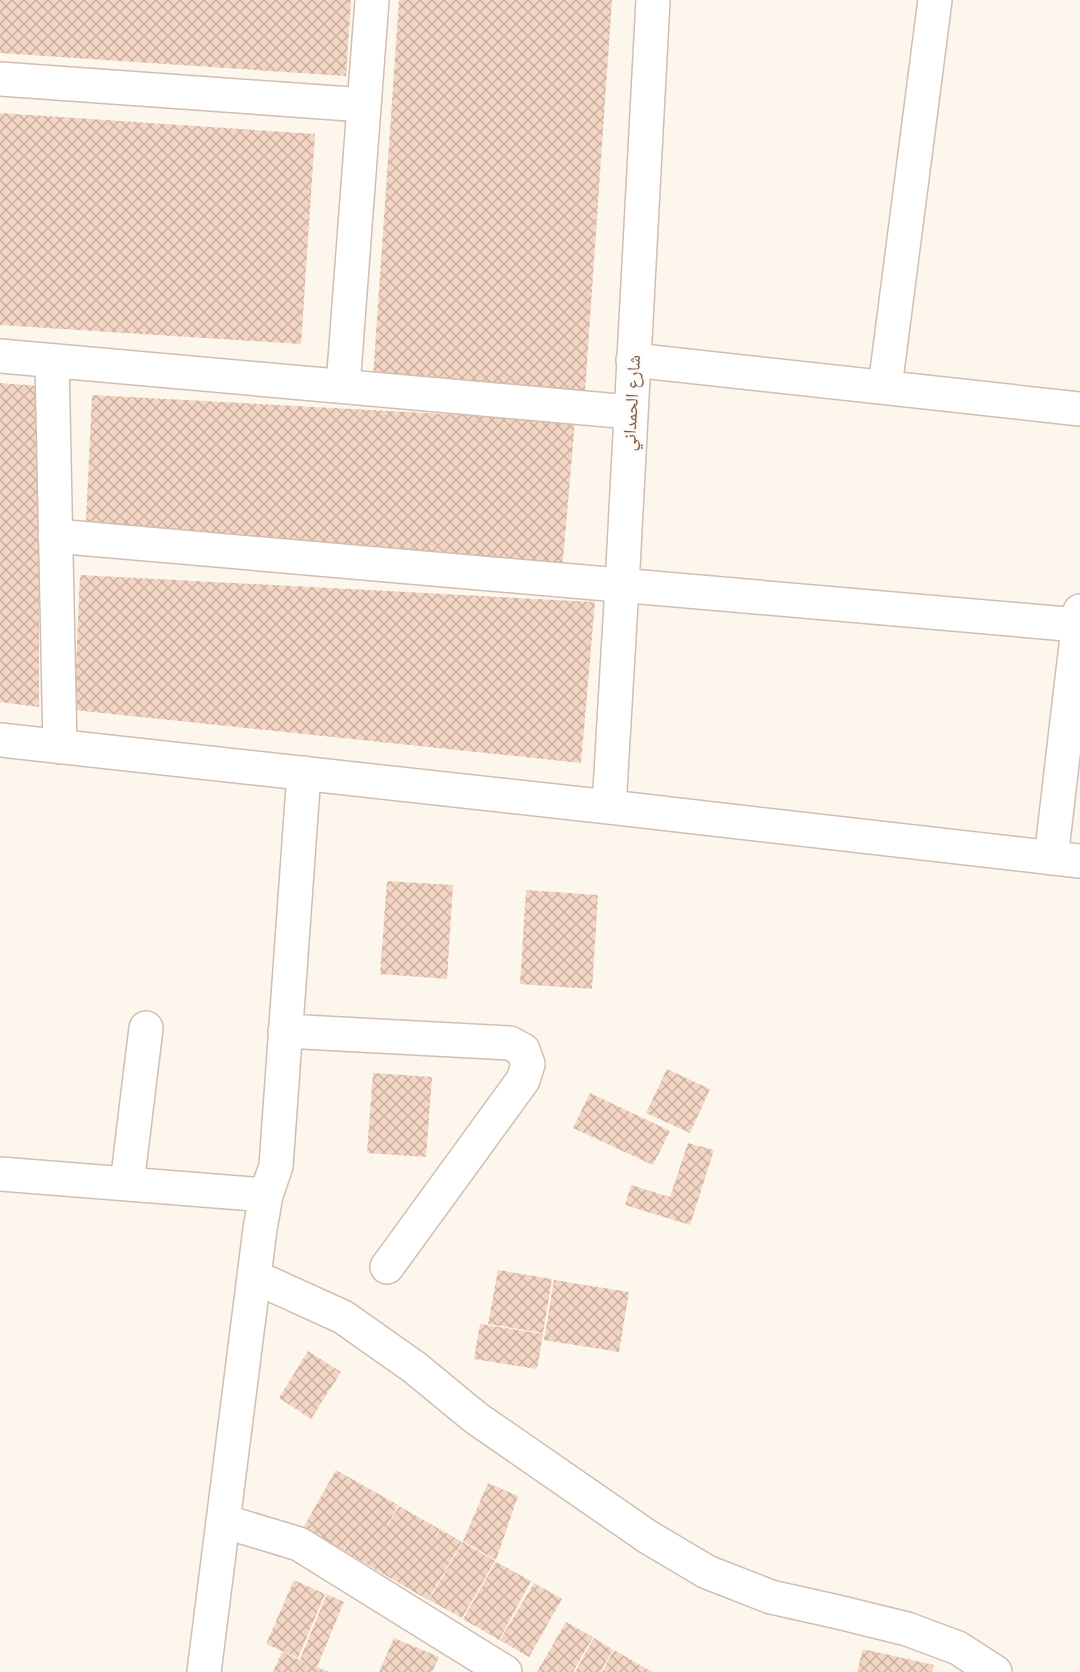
<svg xmlns="http://www.w3.org/2000/svg" width="1080" height="1672" font-family="'PT Sans','Noto Naskh Arabic',sans-serif">
	<defs>
		<pattern id="building-cross-hatch" width="8" height="8" patternUnits="userSpaceOnUse" patternTransform="scale(1.5)"><rect width="8" height="8" fill="#f3d5c3"/><path d="M0 0l8 8M0 8l8-8" fill="none" stroke="#cab0a1"/></pattern>
	</defs>
	<rect width="100%" height="100%" fill="#fdf6ec"/>
	<path fill="url(#building-cross-hatch)" d="M 0,0 L 351,0 L 346,76 L 0,53 Z
		M 399,0 L 612,0 L 585,391 L 373,377 Z
		M 0,113 L 315,134 L 301,344 L 0,325 Z
		M 0,383 L 39,386 L 39,707 L 0,702 Z
		M 92,395 L 575,421 L 562,572 L 86,522 Z
		M 80,575 L 595,602 L 581,763 L 74,710 Z
		M 387,881 L 453,885 L 447,979 L 380,974 Z
		M 526,890 L 598,895 L 592,989 L 520,984 Z
		M 667,1069 L 710,1089 L 690,1133 L 646,1113 Z
		M 373,1073 L 432,1077 L 426,1157 L 367,1153 Z
		M 590,1093 L 670,1131 L 653,1165 L 573,1128 Z
		M 688,1143 L 714,1150 L 690,1225 L 625,1205 L 631,1185 L 670,1197 Z
		M 498,1270 L 552,1279 L 543,1333 L 488,1324 Z
		M 554,1280 L 629,1292 L 619,1352 L 544,1340 Z
		M 480,1324 L 543,1334 L 537,1369 L 474,1359 Z
		M 308,1351 L 341,1372 L 311,1419 L 279,1398 Z
		M 336,1470 L 398,1505 L 384,1532 L 399,1506 L 439,1529 L 432,1543 L 440,1529 L 462,1542 L 428,1600 L 344,1551 L 351,1537 L 343,1551 L 303,1528 Z
		M 488,1483 L 518,1496 L 496,1560 L 463,1541 Z
		M 463,1542 L 495,1561 L 462,1618 L 429,1600 Z
		M 496,1562 L 531,1581 L 499,1640 L 463,1619 Z
		M 294,1580 L 325,1594 L 298,1658 L 266,1644 Z
		M 534,1583 L 562,1599 L 529,1657 L 500,1640 Z
		M 327,1594 L 344,1602 L 317,1667 L 329,1672 L 273,1672 L 282,1652 L 307,1663 L 300,1659 Z
		M 566,1622 L 593,1637 L 573,1672 L 537,1672 Z
		M 394,1638 L 439,1657 L 432,1672 L 379,1672 Z
		M 594,1638 L 613,1650 L 600,1672 L 575,1672 Z
		M 863,1649 L 934,1665 L 932,1672 L 857,1672 Z
		M 614,1650 L 652,1672 L 602,1672 Z"/>
	<g fill="none" stroke-linecap="round" stroke-linejoin="round">
		<defs>
			<path id="minor" d="M 0,79 L 364,105
				M 0,356 L 630,412
				M 633,360 L 1080,409
				M 52,361 L 60,747
				M 343,386 L 372,0
				M 885,387 L 935,0
				M 55,536 L 1078,625
				M 0,740 L 609,807 L 1080,861
				M 609,807 L 622,586 L 653,0
				M 1051,858 L 1080,611
				M 285,1031 L 510,1043 L 523,1050 L 528,1064 L 523,1080 L 387,1267
				M 0,1174 L 266,1195
				M 127,1184 L 146,1028
				M 255,1277 L 343,1317 L 414,1367 L 476,1418 L 648,1537 L 707,1572 L 771,1597 L 838,1612 L 907,1629 L 958,1648 L 995,1672
				M 223,1521 L 299,1544 L 505,1672
				M 204,1672 L 260,1229 L 266,1195 L 276,1166 L 304,773"/>
		</defs>
		<use href="#minor" stroke="#d1beb0" stroke-width="36"/>
		<use href="#minor" stroke="#fff" stroke-width="33"/>
	</g>
	<g text-anchor="middle" dominant-baseline="central" stroke-width="5" stroke-linejoin="round" paint-order="stroke">
		<g font-size="18" fill="#7a5c4d" stroke="#fffaf3">
			<text transform="translate(631 403) rotate(-87)">شارع الحمداني</text>
		</g>
	</g>
</svg>
